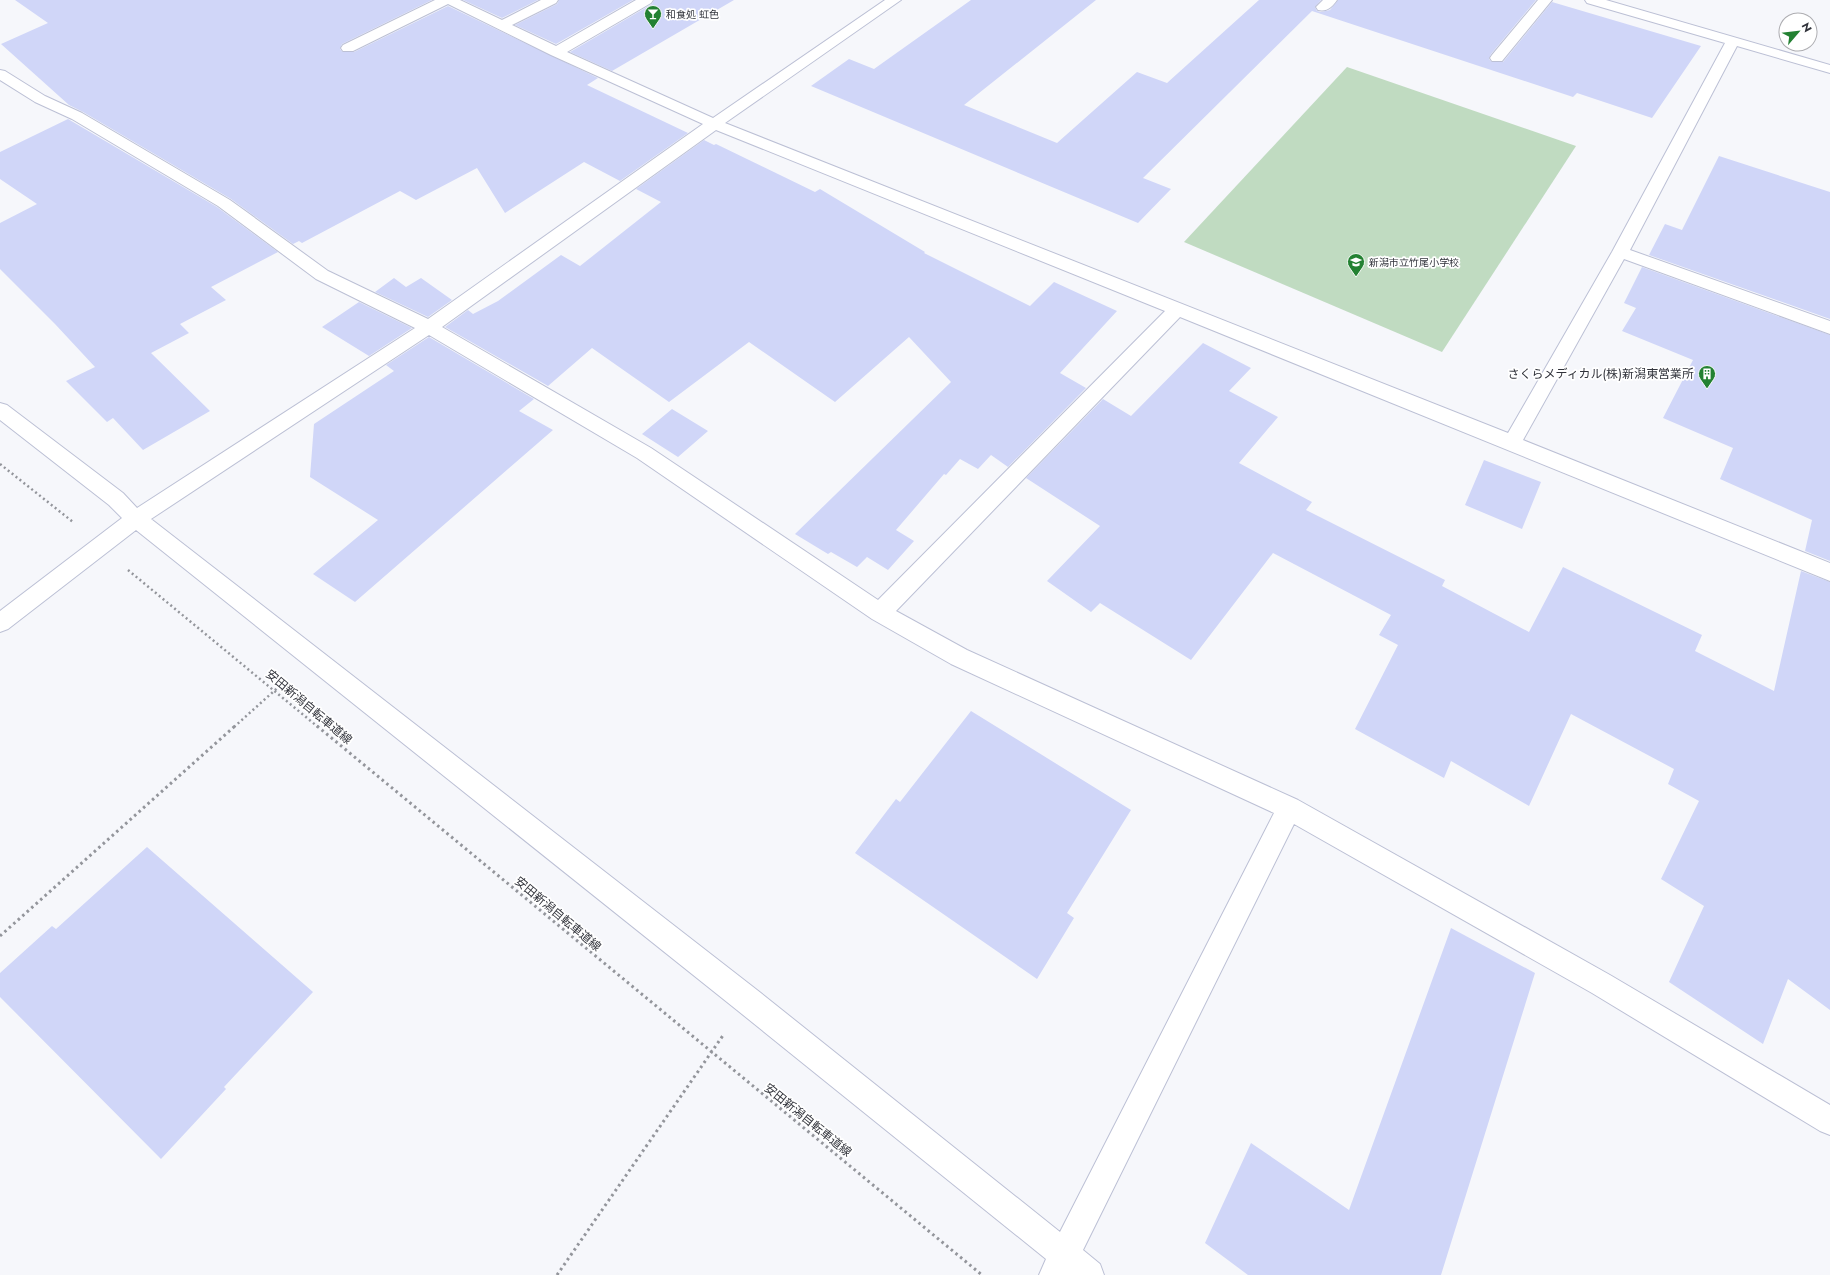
<svg xmlns="http://www.w3.org/2000/svg" width="1830" height="1275" font-family="Jost,'Noto Sans JP',sans-serif">
	<rect width="100%" height="100%" fill="#f6f7fb"/>
	<path fill="#c0dbc1" d="M 1347,67 L 1576,146 L 1442,352 L 1184,242 Z"/>
	<path fill="#d0d6f8" d="M 15,0 L 432,0 L 342,44 L 340,49 L 343,52 L 354,52 L 448,6 L 598,78 L 587,85 L 688,133 L 620,181 L 584,162 L 505,213 L 477,168 L 416,200 L 400,191 L 302,243 L 299,241 L 293,244 L 231,199 L 83,112 L 69,105 L 1,44 L 48,23 Z
		M 463,0 L 538,0 L 502,18 Z
		M 559,0 L 633,0 L 556,44 L 515,25 L 557,4 Z
		M 654,0 L 734,0 L 612,71 L 570,52 L 652,4 Z
		M 971,0 L 1096,0 L 964,105 L 1057,143 L 1137,72 L 1167,83 L 1259,0 L 1321,0 L 1315,7 L 1317,11 L 1321,12 L 1330,10 L 1338,0 L 1536,0 L 1491,54 L 1489,59 L 1492,62 L 1503,62 L 1552,2 L 1701,46 L 1652,118 L 1577,93 L 1573,97 L 1312,11 L 1143,178 L 1171,189 L 1138,223 L 811,86 L 849,59 L 874,69 Z
		M 68,119 L 217,207 L 278,252 L 211,287 L 226,300 L 180,324 L 189,333 L 151,353 L 210,411 L 143,450 L 113,418 L 107,422 L 66,381 L 95,367 L 55,324 L 0,269 L 0,223 L 37,204 L 0,179 L 0,152 Z
		M 704,140 L 714,145 L 716,144 L 815,192 L 820,189 L 925,252 L 924,253 L 1030,306 L 1054,282 L 1117,311 L 1060,373 L 1086,388 L 1008,467 L 991,455 L 978,469 L 960,459 L 946,475 L 944,474 L 896,530 L 914,541 L 888,570 L 867,557 L 857,567 L 831,552 L 828,554 L 795,534 L 951,382 L 909,337 L 835,402 L 749,342 L 669,402 L 592,348 L 548,386 L 445,327 L 468,310 L 473,314 L 498,301 L 561,255 L 580,266 L 661,202 L 636,189 Z
		M 1719,156 L 1830,192 L 1830,319 L 1649,255 L 1665,224 L 1682,230 Z
		M 1642,267 L 1830,335 L 1830,561 L 1805,551 L 1812,520 L 1720,479 L 1733,448 L 1663,418 L 1693,360 L 1622,331 L 1636,308 L 1624,303 Z
		M 394,278 L 406,287 L 421,278 L 452,300 L 428,317 L 375,292 Z
		M 359,302 L 412,328 L 369,356 L 322,327 Z
		M 429,337 L 534,399 L 519,411 L 553,430 L 355,602 L 313,574 L 378,520 L 310,477 L 314,424 L 394,371 L 386,365 Z
		M 1203,343 L 1251,368 L 1229,391 L 1278,417 L 1239,463 L 1312,502 L 1306,510 L 1445,580 L 1442,586 L 1529,632 L 1563,567 L 1702,635 L 1695,651 L 1774,691 L 1801,571 L 1830,582 L 1830,1010 L 1788,979 L 1763,1044 L 1669,982 L 1704,906 L 1661,879 L 1699,801 L 1668,784 L 1674,769 L 1571,714 L 1529,806 L 1451,761 L 1444,778 L 1355,729 L 1398,645 L 1379,635 L 1391,615 L 1273,553 L 1191,660 L 1100,603 L 1091,612 L 1047,581 L 1100,526 L 1026,478 L 1103,399 L 1131,416 Z
		M 672,409 L 708,431 L 678,457 L 642,434 Z
		M 1484,460 L 1541,482 L 1522,529 L 1465,505 Z
		M 971,711 L 1131,810 L 1067,913 L 1074,918 L 1037,979 L 855,853 L 896,799 L 900,802 Z
		M 147,847 L 313,992 L 224,1087 L 226,1089 L 161,1159 L 0,997 L 0,973 L 52,926 L 56,929 Z
		M 1451,928 L 1535,973 L 1441,1275 L 1248,1275 L 1205,1243 L 1251,1143 L 1349,1210 Z"/>
	<g fill="none" stroke-linecap="round" stroke-linejoin="round">
		<defs>
			<path id="minor" d="M 435,0 L 460,0 L 502,20 L 541,0 L 558,0 L 556,3 L 512,25 L 556,46 L 636,0 L 653,0 L 651,3 L 567,52 L 713,118 L 885,0 L 901,0 L 725,123 L 1508,433 L 1612,252 L 1725,43 L 1587,3 L 1585,0 L 1606,0 L 1830,65 L 1830,73 L 1737,46 L 1630,250 L 1830,321 L 1830,334 L 1624,259 L 1523,440 L 1830,563 L 1830,581 L 1180,317 L 896,611 L 967,650 L 1298,800 L 1610,975 L 1830,1105 L 1830,1135 L 1820,1131 L 1592,993 L 1294,824 L 1083,1250 L 1100,1264 L 1104,1275 L 1039,1275 L 1046,1259 L 737,1010 L 136,530 L 8,629 L 0,632 L 0,611 L 122,518 L 109,505 L 0,420 L 0,403 L 7,405 L 123,493 L 137,508 L 415,328 L 316,279 L 218,206 L 72,119 L 35,102 L 0,80 L 0,70 L 5,71 L 45,96 L 82,113 L 230,200 L 328,271 L 428,319 L 703,124 L 551,55 L 448,4 L 353,51 L 343,51 L 341,48 L 343,45 ZM 716,130 L 1165,311 L 878,600 L 651,448 L 442,327 ZM 429,335 L 637,458 L 872,619 L 951,664 L 1274,813 L 1060,1232 L 757,990 L 151,519 Z
				M 1323,0 L 1337,0 C 1332,7 1327,12 1318,10 L 1316,7 Z
				M 1538,0 L 1552,0 L 1502,61 L 1492,61 L 1490,58 L 1492,55 Z"/>
		</defs>
		<use href="#minor" stroke="#bcc0d5" stroke-width="2"/>
		<path stroke="#93959b" stroke-width="2.5" stroke-dasharray="2 3" stroke-linecap="butt" d="M 0,464 L 73,522
			M 128,570 L 318,727
			M 234,727 L 283,683"/>
		<path stroke="#93959b" stroke-width="3" stroke-dasharray="2.5 3.5" stroke-linecap="butt" d="M 317,726 L 982,1275
			M 0,936 L 235,726
			M 557,1275 L 724,1034"/>
		<use href="#minor" fill="#fff" fill-rule="evenodd"/>
	</g>
	<defs>
		<symbol id="bar-pin" viewBox="-11 -11 22 30"><path d="M0 17L-7.5 6A9.5 9.5 0 1 1 7.5 6Z" fill="#238132" stroke="#fff"/><path d="M-6-5H6L.8 .8V4.5H3.5V6h-7V4.5H-.8V.8Z" fill="#fff"/></symbol>
		<symbol id="school-pin" viewBox="-11 -11 22 30"><path d="M0 17L-7.5 6A9.5 9.5 0 1 1 7.5 6Z" fill="#238132" stroke="#fff"/><path d="M0-5L7-2L0 1L-7-2ZM-4 1L0 2.5L4 1V4Q0 6-4 4Z" fill="#fff"/></symbol>
		<symbol id="building-pin" viewBox="-11 -11 22 30"><path d="M0 17L-7.5 6A9.5 9.5 0 1 1 7.5 6Z" fill="#238132" stroke="#fff"/><path d="M-4-6H4V6H1V3H-1V6H-4ZM-2.5-4.3h1.7v1.8h-1.7ZM.8-4.3h1.7v1.8H.8ZM-2.5-1h1.7V.8h-1.7ZM.8-1h1.7V.8H.8Z" fill="#fff"/></symbol>
	</defs>
	<g fill-rule="evenodd">
		<use href="#bar-pin" x="643" y="4" width="20" height="27"/>
		<use href="#school-pin" x="1346" y="252" width="20" height="27"/>
		<use href="#building-pin" x="1697" y="364" width="20" height="27"/>
	</g>
	<g text-anchor="middle" dominant-baseline="central" stroke-width="3.5" stroke-linejoin="round" paint-order="stroke">
		<g font-size="10" fill="#31333b" stroke="#fff" text-anchor="start">
			<text x="666" y="14">和食処 虹色</text>
			<text x="1369" y="262">新潟市立竹尾小学校</text>
		</g>
		<g font-size="12" fill="#31333b" stroke="#fff" text-anchor="end">
			<text x="1694" y="374">さくらメディカル(株)新潟東営業所</text>
		</g>
		<g font-size="12" fill="#31333b" stroke="#fff">
			<text transform="translate(309 707) rotate(40)">安田新潟自転車道線</text>
			<text transform="translate(558 914) rotate(40)">安田新潟自転車道線</text>
			<text transform="translate(808 1120) rotate(39)">安田新潟自転車道線</text>
		</g>
	</g>
	<g transform="translate(1798 32) rotate(62)"><circle r="19" fill="#ffffff" stroke="#adadb1"/>
	<path d="M0-3L7 15L0 10L-7 15Z" fill="#238132"/>
	<text y="-6" font-size="11" font-weight="bold" text-anchor="middle" fill="#31333b">N</text>
	</g>
</svg>
